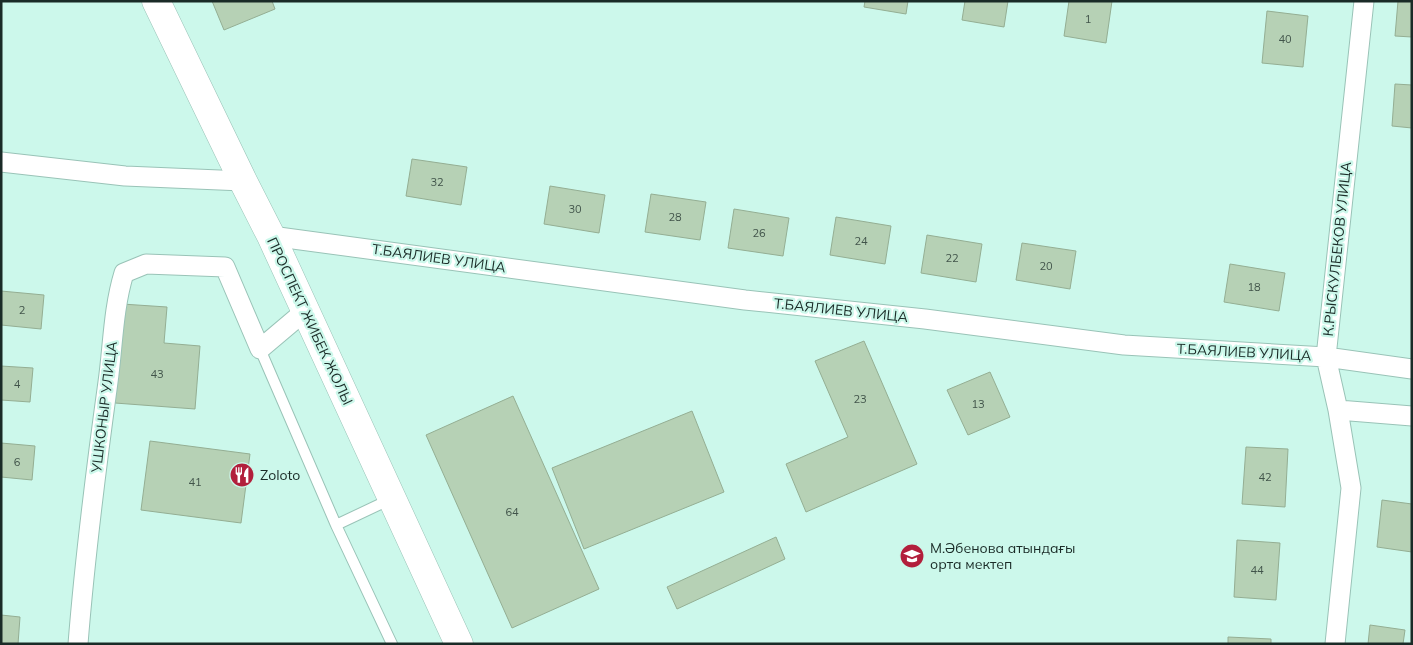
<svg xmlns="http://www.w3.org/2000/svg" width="1413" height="645" font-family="Mulish,sans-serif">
	<rect width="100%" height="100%" fill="#ccf8eb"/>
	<path fill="#b6d1b5" stroke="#94ae93" d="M 212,1 L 272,1 L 275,9 L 224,30 Z
		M 865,1 L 908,1 L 906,14 L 864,7 Z
		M 965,1 L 1008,1 L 1004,27 L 962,20 Z
		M 1069,1 L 1112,1 L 1106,43 L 1064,36 Z
		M 1398,1 L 1412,1 L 1412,37 L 1395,36 Z
		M 1267,11 L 1308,16 L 1303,67 L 1262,63 Z
		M 1395,84 L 1412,85 L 1412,128 L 1392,126 Z
		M 412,159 L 467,167 L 461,205 L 406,196 Z
		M 550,186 L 605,195 L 599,233 L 544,224 Z
		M 651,194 L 706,202 L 700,240 L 645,232 Z
		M 734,209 L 789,218 L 783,256 L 728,248 Z
		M 836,217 L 891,226 L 885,264 L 830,255 Z
		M 927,235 L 982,244 L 976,282 L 921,273 Z
		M 1022,243 L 1076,251 L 1070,289 L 1016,280 Z
		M 1230,264 L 1285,273 L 1279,311 L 1224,302 Z
		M 1,291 L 44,295 L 41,329 L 1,325 Z
		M 122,304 L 167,307 L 164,343 L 200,346 L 195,409 L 115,403 Z
		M 864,341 L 917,464 L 806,512 L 786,464 L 848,437 L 815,361 Z
		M 1,366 L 33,368 L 30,402 L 1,400 Z
		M 990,372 L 1010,417 L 968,435 L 947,390 Z
		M 513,396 L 599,589 L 512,628 L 426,435 Z
		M 692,411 L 724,492 L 584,549 L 552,468 Z
		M 150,441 L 250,454 L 241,523 L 141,510 Z
		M 1,443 L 35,446 L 32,480 L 1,477 Z
		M 1246,447 L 1288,449 L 1285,507 L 1242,504 Z
		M 1382,500 L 1412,504 L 1412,552 L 1377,547 Z
		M 776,537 L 785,559 L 677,609 L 667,587 Z
		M 1237,540 L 1280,543 L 1276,600 L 1234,597 Z
		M 1,615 L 20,617 L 18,644 L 1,644 Z
		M 1370,625 L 1405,630 L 1403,644 L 1368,644 Z
		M 1228,637 L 1271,639 L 1271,644 L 1228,644 Z"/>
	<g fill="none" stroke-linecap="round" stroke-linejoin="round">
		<defs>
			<path id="lane" d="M 260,349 L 336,525 L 392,644
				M 336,525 L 391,499"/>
			<path id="street" d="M 1,162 L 125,176 L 243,181
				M 271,236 L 745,300 L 925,319 L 1124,345 L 1326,357 L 1412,369
				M 1338,410 L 1412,416
				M 78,644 C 85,556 96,469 108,382 C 113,346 113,309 124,273 L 146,264 L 225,267 L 260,349 L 305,311
				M 1335,644 L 1351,488 L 1338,410 L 1326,357 L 1364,1"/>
			<path id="secondary" d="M 156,1 L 243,181 L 271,236 L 459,644"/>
		</defs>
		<use href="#lane" stroke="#99c3b7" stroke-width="12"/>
		<use href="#street" stroke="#99c3b7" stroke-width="21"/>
		<use href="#secondary" stroke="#99c3b7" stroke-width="29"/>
		<use href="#lane" stroke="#fff" stroke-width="10"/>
		<use href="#street" stroke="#fff" stroke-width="19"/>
		<use href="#secondary" stroke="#fff" stroke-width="28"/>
	</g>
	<defs>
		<symbol id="restaurant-disc" viewBox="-11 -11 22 22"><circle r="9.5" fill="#b21f3c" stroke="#ccf8eb"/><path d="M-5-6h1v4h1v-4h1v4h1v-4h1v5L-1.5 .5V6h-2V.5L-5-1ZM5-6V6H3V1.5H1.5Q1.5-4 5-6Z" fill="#fff"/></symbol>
		<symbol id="school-disc" viewBox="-11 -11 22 22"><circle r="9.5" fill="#b21f3c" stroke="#ccf8eb"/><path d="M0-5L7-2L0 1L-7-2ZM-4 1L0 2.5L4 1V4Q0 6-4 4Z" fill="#fff"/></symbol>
	</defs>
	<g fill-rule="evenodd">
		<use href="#restaurant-disc" x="228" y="461" width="28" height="28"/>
		<use href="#school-disc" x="898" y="542" width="28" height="28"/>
	</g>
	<g text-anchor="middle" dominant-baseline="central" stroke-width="4.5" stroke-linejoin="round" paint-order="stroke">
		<g font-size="11" fill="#41544a">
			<text x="1088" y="19">1</text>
			<text x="1285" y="39">40</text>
			<text x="437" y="182">32</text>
			<text x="575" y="209">30</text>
			<text x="675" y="217">28</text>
			<text x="759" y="233">26</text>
			<text x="861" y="241">24</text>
			<text x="952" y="258">22</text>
			<text x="1046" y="266">20</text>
			<text x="1254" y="287">18</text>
			<text x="22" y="310">2</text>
			<text x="157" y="374">43</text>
			<text x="17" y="384">4</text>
			<text x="860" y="399">23</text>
			<text x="978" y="404">13</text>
			<text x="17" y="462">6</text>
			<text x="1265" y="477">42</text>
			<text x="195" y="482">41</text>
			<text x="512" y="512">64</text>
			<text x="1257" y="570">44</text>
		</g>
		<g font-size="14" fill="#1a2b27" stroke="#ccf8eb">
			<text transform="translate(1337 249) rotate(-84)">К.РЫСКУЛБЕКОВ УЛИЦА</text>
			<text transform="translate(439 258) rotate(8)">Т.БАЯЛИЕВ УЛИЦА</text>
			<text transform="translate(841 310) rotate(6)">Т.БАЯЛИЕВ УЛИЦА</text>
			<text transform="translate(310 321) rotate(65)">ПРОСПЕКТ ЖИБЕК ЖОЛЫ</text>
			<text transform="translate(1244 352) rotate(3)">Т.БАЯЛИЕВ УЛИЦА</text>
			<text transform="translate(104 407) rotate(-83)">УШКОНЫР УЛИЦА</text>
		</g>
		<g font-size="14" fill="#1a2b27" stroke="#ccf8eb" text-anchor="start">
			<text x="260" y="475">Zoloto</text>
			<text x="930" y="548">М.Әбенова атындағы<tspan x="930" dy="16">орта мектеп</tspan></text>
		</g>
	</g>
	<rect width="1413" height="645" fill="none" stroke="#1a2b27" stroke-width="5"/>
</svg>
